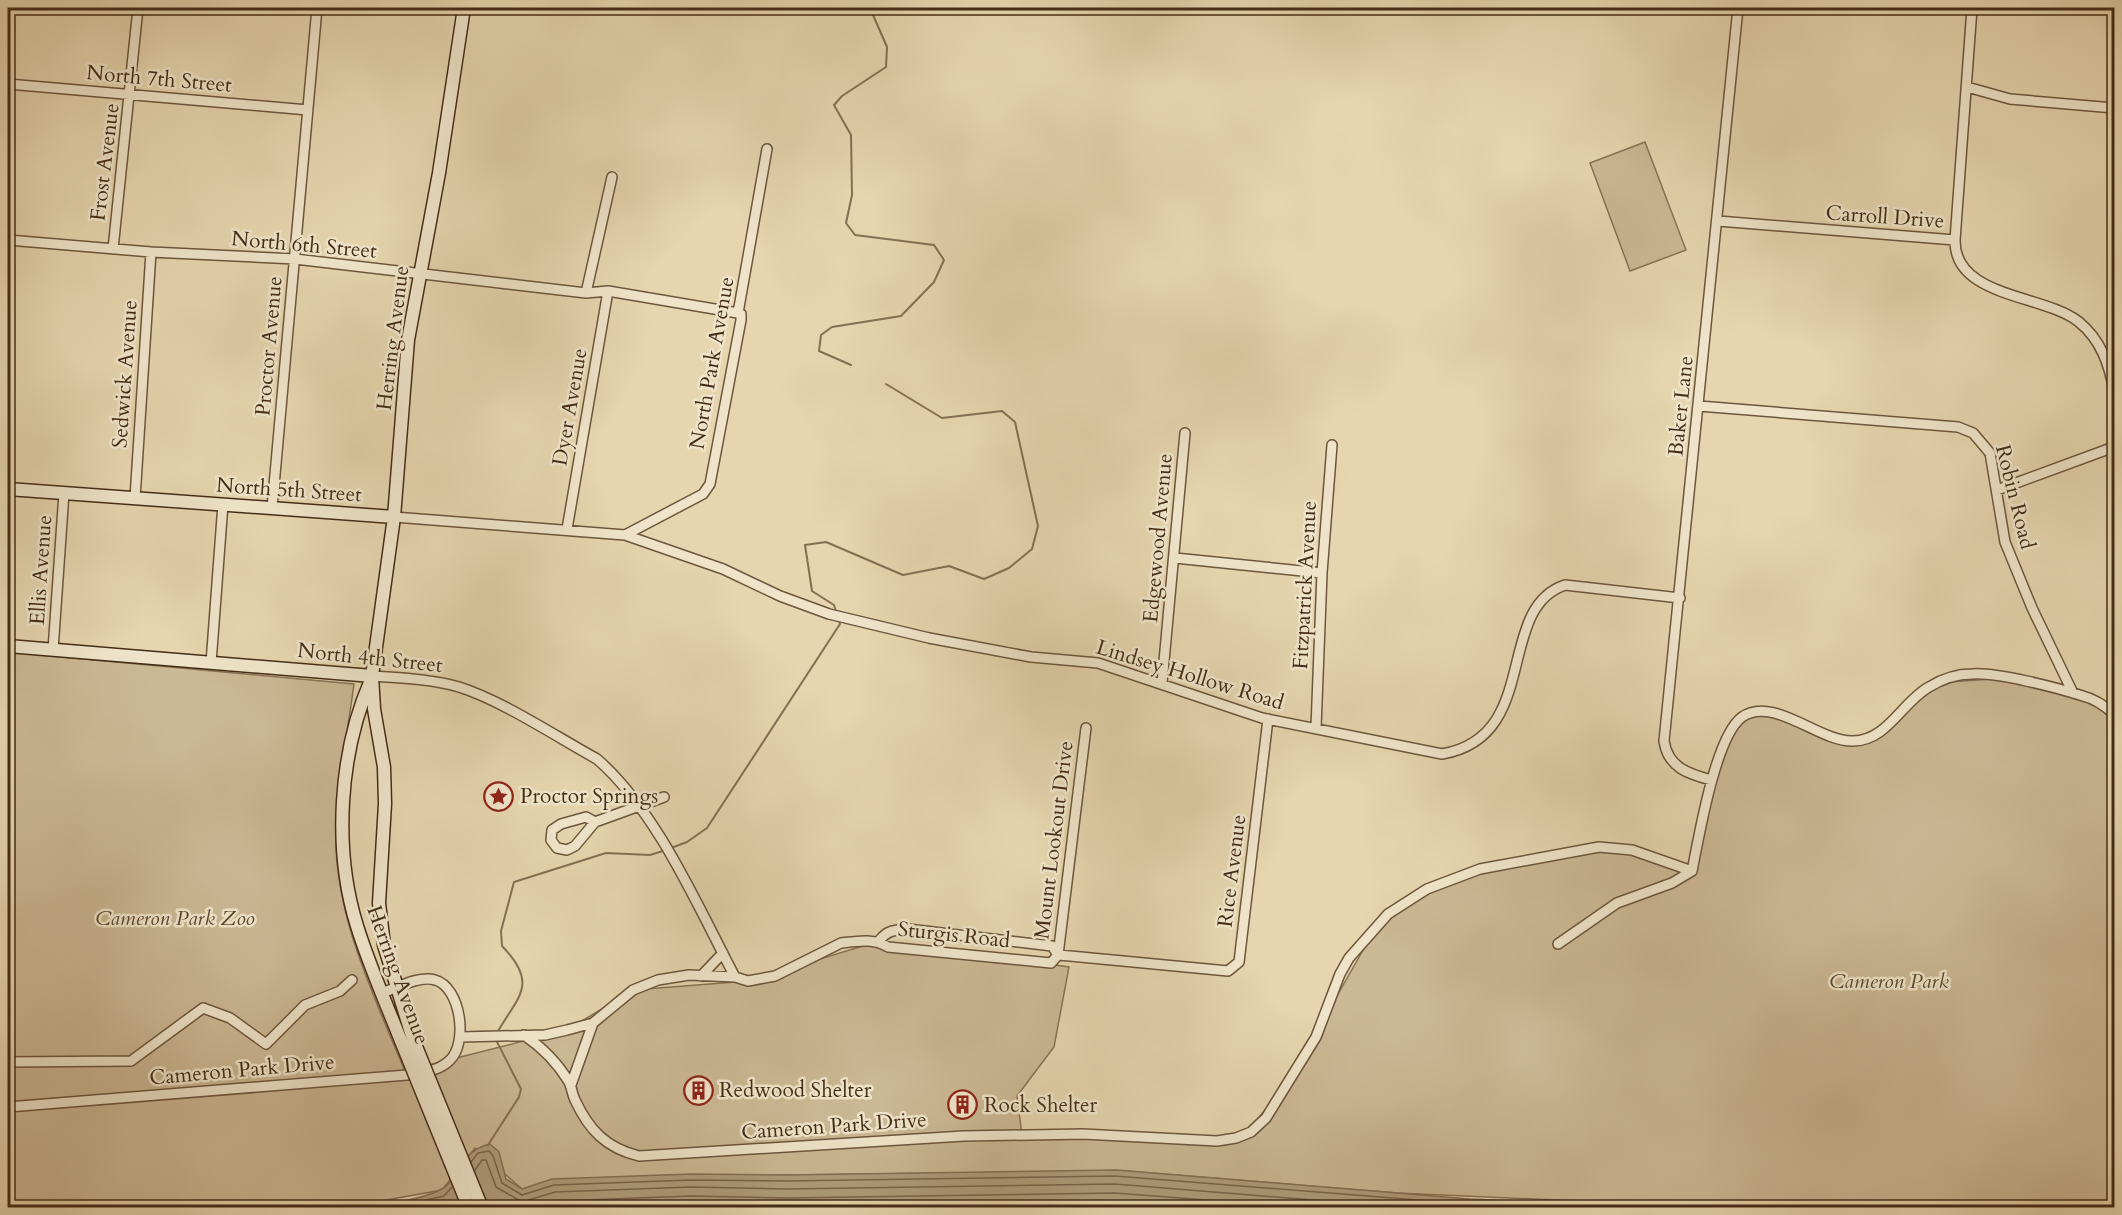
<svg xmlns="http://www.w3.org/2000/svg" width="2122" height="1215" font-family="Cardo,serif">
	<rect width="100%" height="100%" fill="#e6d5ae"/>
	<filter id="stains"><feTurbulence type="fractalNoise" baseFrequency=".00333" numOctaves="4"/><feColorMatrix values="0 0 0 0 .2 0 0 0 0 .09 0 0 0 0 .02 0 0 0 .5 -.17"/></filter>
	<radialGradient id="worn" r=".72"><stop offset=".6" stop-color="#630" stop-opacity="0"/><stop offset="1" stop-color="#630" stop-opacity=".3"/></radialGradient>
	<path fill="#cbb894" stroke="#887256" stroke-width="1.5" d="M 1645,142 L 1686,250 L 1630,271 L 1590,163 Z
		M 8,652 L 354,684 C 348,730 338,778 336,825 C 332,910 373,994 405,1071 L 567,1030 L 633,990 L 748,981 L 879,941 L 1069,967 L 1054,1047 L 1017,1096 L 1022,1135 L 1243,1136 L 1287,1084 L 1375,929 L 1440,884 L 1540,857 L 1619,848 L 1692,871 L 1711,780 L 1740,718 L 1772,712 L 1815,731 L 1859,741 L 1890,721 L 1935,683 L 2006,678 L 2084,696 L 2114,719 L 2114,1207 L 1738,1208 L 1397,1193 L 1127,1171 L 613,1177 L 522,1189 L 475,1148 L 442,1190 L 342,1208 L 8,1208 L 8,1110 L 404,1071 L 8,1102 Z"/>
	<path fill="#af9c7b" stroke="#856f53" stroke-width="1.5" d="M 490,1144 L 499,1152 L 506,1179 L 522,1189 L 552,1179 L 691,1174 L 787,1175 L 1116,1170 L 1470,1199 L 1644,1207 L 342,1208 C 373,1203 411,1204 440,1190 C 460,1181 458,1151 490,1144 Z"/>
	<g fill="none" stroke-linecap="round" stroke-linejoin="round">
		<path stroke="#7a6449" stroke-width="1.5" d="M 471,1162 L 478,1153 L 489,1151 L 493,1156 L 502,1183 L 522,1195 L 554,1185 L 691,1180 L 787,1181 L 1115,1176 L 1519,1208
			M 475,1170 L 482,1160 L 486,1160 L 496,1187 L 522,1202 L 555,1192 L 691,1187 L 787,1189 L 1115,1184 L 1412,1208
			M 389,1208 L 444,1196 L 452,1187
			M 537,1208 L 557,1201 L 691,1196 L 787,1198 L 1115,1193 L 1310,1208"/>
		<path stroke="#856f53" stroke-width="2" d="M 851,365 L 819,351 L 821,335 L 832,327 L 901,316 L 934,282 L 944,260 L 934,245 L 855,235 L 846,223 L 852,195 L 851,135 L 834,105 L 842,96 L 886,67 L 887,47 L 870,8
			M 836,612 L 834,605 L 812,591 L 805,545 L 826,542 L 903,575 L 949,566 L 984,579 L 1009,568 L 1032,549 L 1038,526 L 1015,422 L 1002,411 L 942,418 L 886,384
			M 671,848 L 687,842 L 707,828 L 840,624 L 838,618
			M 497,1033 C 517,997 540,985 502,946 L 501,931 L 514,882 L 606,853 L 650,855 L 666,850
			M 488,1145 L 519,1097 L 521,1089 L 495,1038"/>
		<defs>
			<path id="street" d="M 1972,8 L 1955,240 C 1954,298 2044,294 2079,322 C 2101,340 2109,364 2114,391
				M 8,84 L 308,110
				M 1967,87 L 2010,99 L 2114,108
				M 1718,221 L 1955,240
				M 8,240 L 151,252 L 295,259 L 586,293 L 608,291 L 738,313
				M 113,249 L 138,8
				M 586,293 L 612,177
				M 1699,406 L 1958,427 L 1973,433 L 1990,453 L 2005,542 L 2032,608 L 2073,693
				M 1997,490 L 2114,447
				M 135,498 L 151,252
				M 272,508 L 317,8
				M 394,517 L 625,535 L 723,569 L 780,596 L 829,614 L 929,638 L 1031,657 L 1098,663 L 1262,718 L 1442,754 C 1542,737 1494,609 1565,585 L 1680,598
				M 567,529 L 608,291
				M 625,535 L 703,494 L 710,484 L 741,320 L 741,314 L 738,313 L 767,149
				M 1175,558 L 1322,573
				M 53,650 L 64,493
				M 211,663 L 223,504
				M 372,676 C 401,678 431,679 459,687 C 501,700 557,737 597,759 C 657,811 698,907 735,977
				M 1162,683 L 1185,433
				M 1316,728 L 1322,573 L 1332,445
				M 1711,780 C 1689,774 1668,768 1664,741 L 1738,8
				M 595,822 L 586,817 L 561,824 L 552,830 L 551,840 L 557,848 L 567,850 L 575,846 L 595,822 L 664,797
				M 1692,871 C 1699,837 1715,737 1742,717 C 1773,695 1819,742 1853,741 C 1887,741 1902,702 1929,687 C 1942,679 1957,674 1972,674 C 1997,672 2058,688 2083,696 C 2095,699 2105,706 2114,714
				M 879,941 C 887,930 895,930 908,929 L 1052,946 L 1058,955
				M 1558,944 L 1617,903 L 1672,883 L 1692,871
				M 1058,955 L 1086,728
				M 701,976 L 723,953
				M 524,1035 C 543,1048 557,1062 569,1082 C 572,1088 572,1094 575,1100 C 589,1130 606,1148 639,1156 L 964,1136 L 1083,1134 L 1217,1141 L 1236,1138 L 1251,1132 L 1266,1118 L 1316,1037 L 1340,974 L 1349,958 L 1388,914 L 1427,889 L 1480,869 L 1599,847 L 1632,850 L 1692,871
				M 461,1037 L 545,1035 L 567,1030 L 593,1023 L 633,990 L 658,980 L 689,975 L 735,977 L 748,981 L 775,976 L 841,943 C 858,941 874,938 888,947 L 1051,963 L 1058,955 L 1070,956 L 1228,971 L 1239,962 L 1268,719
				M 8,1062 L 131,1061 L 203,1008 L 230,1018 L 266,1044 L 305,1005 L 340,991 L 352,980
				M 571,1085 L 593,1023
				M 8,1107 L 407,1075 C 422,1072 438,1072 450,1060 C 468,1043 461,987 435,980 C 420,975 396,988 382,993
				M 2114,1147 L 2114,1159"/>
			<path id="secondary" d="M 8,489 L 394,517
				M 8,646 L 372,676
				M 371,680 C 339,753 333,849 357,926 C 369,965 386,1003 401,1041
				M 413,1039 L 384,945 L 379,903 L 385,804 L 384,767 L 374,709 L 372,676 L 394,517 L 408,340 L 439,173 L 464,8"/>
		</defs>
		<use href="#street" stroke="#6d563d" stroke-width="12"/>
		<use href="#secondary" stroke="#452c17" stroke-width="15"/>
		<use href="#street" stroke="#efe4ca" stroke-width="9"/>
		<use href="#secondary" stroke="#efe4ca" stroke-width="12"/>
		<defs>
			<path id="secondary-bridge" d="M 413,1039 L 482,1208
				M 401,1041 L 469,1208"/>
		</defs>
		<use href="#secondary-bridge" stroke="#452c17" stroke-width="15" stroke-linecap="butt"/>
		<use href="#secondary-bridge" stroke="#efe4ca" stroke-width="12"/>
	</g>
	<defs>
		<symbol id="sight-ring" viewBox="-11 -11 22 22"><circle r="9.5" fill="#efe4ca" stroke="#8f2418" stroke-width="1.5"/><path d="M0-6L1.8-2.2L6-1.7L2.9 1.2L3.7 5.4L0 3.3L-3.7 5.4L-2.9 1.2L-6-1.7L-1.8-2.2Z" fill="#8f2418"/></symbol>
		<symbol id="building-ring" viewBox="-11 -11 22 22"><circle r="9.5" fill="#efe4ca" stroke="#8f2418" stroke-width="1.5"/><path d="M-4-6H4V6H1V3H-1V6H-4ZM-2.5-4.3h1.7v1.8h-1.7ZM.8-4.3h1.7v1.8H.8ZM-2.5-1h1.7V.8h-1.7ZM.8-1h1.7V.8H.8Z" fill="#8f2418"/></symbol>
	</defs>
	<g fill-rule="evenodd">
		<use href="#sight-ring" x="482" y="780" width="33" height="33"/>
		<use href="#building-ring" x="682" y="1074" width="33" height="33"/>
		<use href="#building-ring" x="946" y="1088" width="33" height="33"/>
	</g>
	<g text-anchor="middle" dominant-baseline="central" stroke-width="5" stroke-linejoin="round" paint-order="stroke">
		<g font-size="21" fill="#452c17" stroke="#efe4ca">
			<text transform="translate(159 79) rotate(5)">North 7th Street</text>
			<text transform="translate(105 162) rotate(-83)">Frost Avenue</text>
			<text transform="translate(1885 217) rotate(4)">Carroll Drive</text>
			<text transform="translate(304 245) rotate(5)">North 6th Street</text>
			<text transform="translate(393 338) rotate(-83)">Herring Avenue</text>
			<text transform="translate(269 346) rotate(-85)">Proctor Avenue</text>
			<text transform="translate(712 363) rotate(-80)">North Park Avenue</text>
			<text transform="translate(125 374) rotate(-86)">Sedwick Avenue</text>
			<text transform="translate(1681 406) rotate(-84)">Baker Lane</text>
			<text transform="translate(570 407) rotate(-80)">Dyer Avenue</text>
			<text transform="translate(289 490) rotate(4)">North 5th Street</text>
			<text transform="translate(2015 497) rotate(76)">Robin Road</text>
			<text transform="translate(1158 538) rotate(-85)">Edgewood Avenue</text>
			<text transform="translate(41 570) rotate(-86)">Ellis Avenue</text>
			<text transform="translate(1305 585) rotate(-87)">Fitzpatrick Avenue</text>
			<text transform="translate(370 658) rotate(6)">North 4th Street</text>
			<text transform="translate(1190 675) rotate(17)">Lindsey Hollow Road</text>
			<text transform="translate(1054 840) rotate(-83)">Mount Lookout Drive</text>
			<text transform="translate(1232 871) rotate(-83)">Rice Avenue</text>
			<text transform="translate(954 935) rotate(6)">Sturgis Road</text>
			<text transform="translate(398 975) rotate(70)">Herring Avenue</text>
			<text transform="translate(242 1070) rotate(-5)">Cameron Park Drive</text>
			<text transform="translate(834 1126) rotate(-4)">Cameron Park Drive</text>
		</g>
		<g font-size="21" fill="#452c17" stroke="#efe4ca" text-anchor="start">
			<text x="520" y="796">Proctor Springs</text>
			<text x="719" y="1090">Redwood Shelter</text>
			<text x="984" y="1105">Rock Shelter</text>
		</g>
		<g font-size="21" font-style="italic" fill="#604830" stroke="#efe4ca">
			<text x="175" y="918">Cameron Park Zoo</text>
			<text x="1889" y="981">Cameron Park</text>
		</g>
	</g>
	<rect width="2122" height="1215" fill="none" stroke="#e6d5ae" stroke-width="30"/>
	<rect x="9" y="9" width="2104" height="1197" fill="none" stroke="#452c17" stroke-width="3"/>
	<rect x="15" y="15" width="2092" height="1185" fill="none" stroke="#452c17" stroke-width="1.5"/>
	<rect width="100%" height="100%" filter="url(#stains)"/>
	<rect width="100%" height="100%" fill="url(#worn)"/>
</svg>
